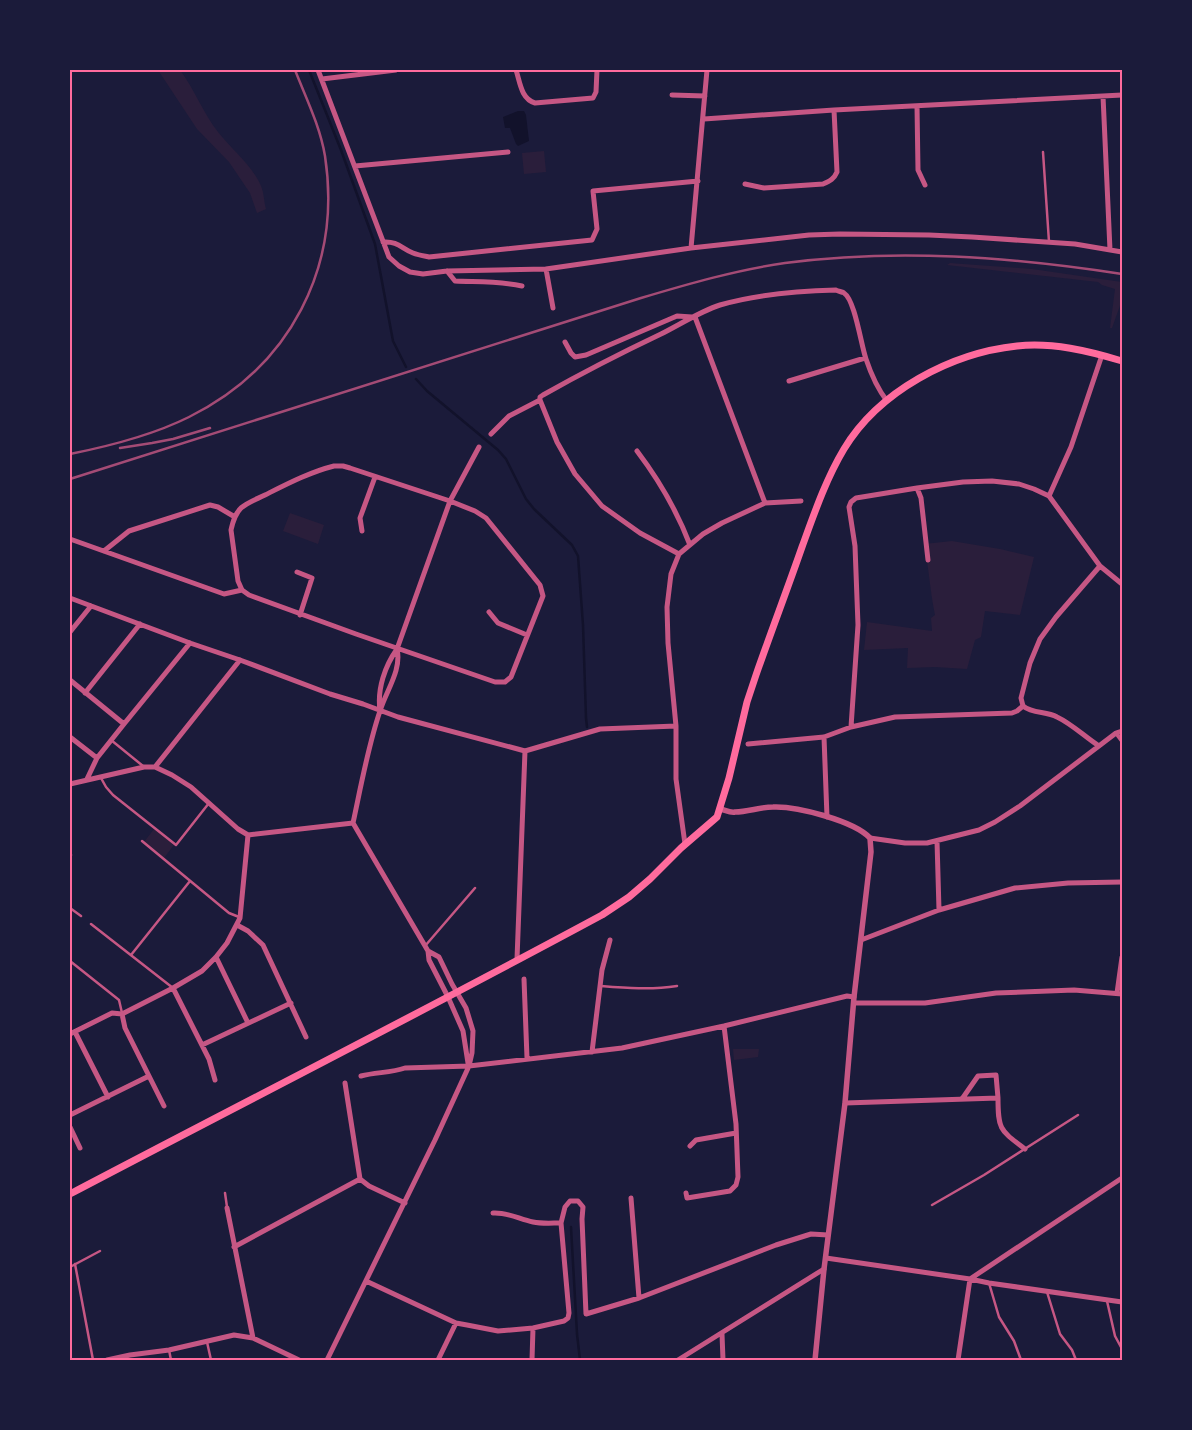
<svg xmlns="http://www.w3.org/2000/svg" width="1192" height="1430" font-family="Rubik,sans-serif">
	<rect width="100%" height="100%" fill="#1b1b3a"/>
	<path fill="#2a1e3b" d="M 158,70 L 180,70 C 195,90 203,113 218,132 C 232,150 252,165 261,186 C 264,193 264,202 266,209 L 257,213 L 250,193 L 229,162 L 197,129 Z
		M 544,151 L 546,172 L 524,174 L 522,153 Z
		M 950,263 L 1032,269 L 1122,282 L 1122,300 L 1112,328 L 1110,328 L 1115,289 L 1102,285 L 1098,282 L 947,265 Z
		M 290,513 L 324,525 L 318,544 L 283,531 Z
		M 952,541 L 1000,549 L 1034,557 L 1020,615 L 985,611 L 981,637 L 975,640 L 967,669 L 935,667 L 907,668 L 908,648 L 864,650 L 867,622 L 932,631 L 931,618 L 935,615 C 930,592 929,568 924,544 Z
		M 154,829 L 174,845 L 164,858 L 144,842 Z
		M 733,1049 L 759,1049 L 758,1057 L 734,1060 Z"/>
	<path fill="#12122b" d="M 518,111 L 524,111 L 526,115 L 529,141 L 518,146 L 516,144 L 510,128 L 505,128 L 503,117 Z"/>
	<g fill="none" stroke-linecap="round" stroke-linejoin="round">
		<path stroke="#12122b" stroke-width="2.5" d="M 309,70 L 341,150 L 375,244 L 393,341 L 406,367
			M 416,379 L 427,391 L 498,450 L 506,459 L 526,499 L 534,509 L 572,545 L 578,556 L 583,625 L 586,718 L 587,727
			M 571,1227 L 577,1334 L 580,1360"/>
		<path stroke="#c65784" stroke-width="2.5" d="M 1043,152 L 1049,242
			M 111,740 L 143,766
			M 101,778 L 106,787 L 113,795 L 176,845 L 209,803
			M 142,841 L 229,913 L 239,917
			M 70,856 L 71,855
			M 70,908 L 81,916
			M 91,924 L 173,988
			M 425,946 L 475,888
			M 131,955 L 190,881
			M 70,961 L 119,1000 L 122,1013
			M 601,986 C 626,988 651,990 677,986
			M 225,1193 L 227,1207
			M 932,1205 L 984,1175 L 1078,1115
			M 75,1264 L 93,1360
			M 70,1267 L 100,1251
			M 989,1283 L 999,1317 L 1014,1341 L 1021,1360
			M 1047,1292 L 1060,1334 L 1072,1350 L 1076,1360
			M 1107,1301 L 1115,1336 L 1122,1349
			M 207,1342 L 211,1360
			M 169,1350 L 171,1360"/>
		<path stroke="#c65784" stroke-width="4" d="M 1116,733 L 1122,741"/>
		<path stroke="#c65784" stroke-width="5" d="M 318,70 L 389,257 L 399,266 L 410,272 L 423,274 L 447,271 L 546,269 L 691,248 L 809,235 L 840,234 L 929,235 L 972,237 L 1075,244 L 1122,252
			M 516,70 C 520,82 521,99 535,103 L 593,98 L 596,92 L 597,70
			M 322,79 L 396,70
			M 672,95 L 705,96
			M 1103,96 L 1110,250
			M 917,106 L 918,170 L 925,185
			M 704,119 L 834,110 L 1122,95
			M 355,166 L 508,152
			M 745,184 L 764,188 L 823,184 C 830,181 834,179 837,172 L 834,110
			M 383,242 C 398,241 401,248 413,253 C 418,255 424,256 429,257 L 592,240 L 597,229 L 593,191 L 698,181
			M 691,248 L 707,70
			M 546,269 L 553,308
			M 447,271 L 455,281 C 478,282 500,281 522,286
			M 695,317 L 765,503
			M 565,342 L 571,353 L 575,357 L 586,355 L 677,316 L 692,317
			M 789,381 L 865,358
			M 540,400 L 557,442 L 575,474 L 602,506 L 640,533 L 679,554
			M 491,434 L 509,416 L 540,400 L 540,397 L 543,395 C 582,373 621,353 661,334 C 679,325 701,311 720,305 C 757,294 797,291 836,290 C 837,291 843,292 844,293 C 855,300 861,345 866,359 C 871,374 877,388 887,401
			M 637,451 C 659,480 677,511 690,545
			M 334,466 L 343,466 L 350,468 L 450,501 L 475,511 L 486,518 L 540,585 L 543,596 L 511,677 L 505,682 L 495,682 L 356,634 L 249,595 L 242,590 L 238,581 L 231,530 C 233,521 235,514 241,508 C 248,502 257,499 265,495 C 287,484 310,472 334,466 Z
			M 917,488 L 921,498 L 928,560
			M 1049,496 L 1071,447 L 1102,355
			M 362,531 L 360,518 L 375,477
			M 70,539 L 224,594 L 242,590
			M 104,551 L 129,531 L 210,505 L 218,507 L 235,517
			M 297,572 L 312,578 L 300,615
			M 70,598 L 190,643 L 240,660 L 330,694 L 363,704 L 398,717 L 525,751 L 600,729 L 676,726
			M 489,612 L 498,623 L 527,635
			M 70,632 L 91,606
			M 397,649 C 402,670 386,691 380,711 C 368,746 361,786 353,823 L 428,951 L 429,960 L 448,997 L 463,1031 L 468,1063
			M 70,680 L 124,724 L 190,643
			M 85,693 L 140,624
			M 1023,706 L 1021,698 L 1030,663 L 1040,639 L 1056,617 L 1100,566
			M 1023,706 C 1033,714 1046,711 1057,717 C 1072,724 1085,737 1099,746
			M 380,710 C 377,689 385,666 397,649 L 450,501 L 479,447
			M 851,727 L 858,625 L 855,546 L 849,507 L 851,502 L 856,498 L 917,488 L 963,482 L 992,481 L 1019,484 L 1034,489 L 1049,496 L 1100,566 L 1122,584
			M 70,737 L 97,758 L 87,779
			M 824,737 L 827,817
			M 748,744 L 824,737 L 851,727 L 895,717 L 1012,713 L 1017,711 L 1023,706
			M 97,758 L 124,724
			M 155,767 L 240,660
			M 70,784 L 144,767 L 155,767 L 172,775 L 191,787 L 238,829 L 248,835 L 353,823
			M 870,838 L 905,843 L 927,843 L 979,830 L 995,822 L 1020,806 L 1116,733 L 1122,731
			M 937,841 L 939,910
			M 685,844 L 676,779 L 676,726 L 668,643 L 667,607 L 671,574 L 679,554 L 703,534 L 722,523 L 765,503 L 801,501
			M 237,925 L 248,931 L 263,945 L 306,1037
			M 861,940 L 939,910 L 1015,888 L 1068,883 L 1122,882
			M 216,957 L 248,1023
			M 517,959 L 525,751
			M 524,979 L 527,1058
			M 173,988 L 209,1059 L 215,1080
			M 1117,993 L 1122,957
			M 854,1003 L 925,1003 L 996,993 L 1074,990 L 1122,994
			M 122,1014 L 125,1028 L 164,1106
			M 75,1032 L 108,1097
			M 70,1034 L 112,1013 L 122,1014 L 173,988 L 202,971 L 216,957 L 227,943 L 240,918 L 248,835
			M 202,1045 L 291,1003
			M 592,1052 L 602,970 L 610,940
			M 361,1076 C 376,1072 391,1073 405,1068 L 469,1066 L 622,1048 L 724,1026 L 847,996 L 854,997
			M 345,1083 L 360,1179 L 369,1186 L 405,1203
			M 962,1099 L 978,1076 L 996,1075 L 998,1098
			M 845,1103 L 998,1098 C 998,1130 1000,1130 1025,1149
			M 70,1115 L 149,1076
			M 70,1127 L 80,1148
			M 690,1146 L 696,1140 L 736,1133
			M 686,1193 L 687,1198 L 730,1191 L 736,1185 L 738,1177 L 736,1124 L 724,1026
			M 631,1198 L 639,1298
			M 227,1208 L 253,1338
			M 493,1213 C 507,1212 519,1219 533,1222 C 542,1224 552,1223 561,1223
			M 234,1247 L 360,1179
			M 826,1258 L 970,1279 L 989,1283 L 1122,1302
			M 366,1281 L 456,1323 L 467,1325 L 498,1331 L 533,1328 L 564,1321 L 568,1318 L 569,1313 L 561,1223 L 565,1207 L 570,1201 L 578,1201 L 583,1207 L 582,1219 L 586,1314 L 639,1298 L 776,1245 L 811,1234 L 828,1235
			M 722,1334 L 723,1360
			M 107,1360 L 130,1355 L 169,1350 L 234,1335 L 253,1338 L 299,1360
			M 327,1360 L 435,1140 L 469,1066 L 472,1053 L 473,1031 L 466,1008 L 452,984 L 439,957 L 428,951
			M 438,1360 L 456,1323
			M 532,1360 L 533,1328
			M 678,1360 L 824,1269
			M 958,1360 L 970,1279 L 1122,1178"/>
		<path stroke="#c65784" stroke-width="5.5" d="M 720,809 C 725,810 730,813 735,812 C 748,812 760,807 773,807 C 797,806 854,821 870,838 L 871,852 L 854,997 L 845,1103 L 824,1269 L 815,1360"/>
		<path stroke="#ff6b9d" stroke-width="7" d="M 70,1194 C 247,1101 426,1010 602,915 L 629,897 L 650,879 L 681,848 L 717,817 L 729,778 L 747,702 L 756,675 C 771,632 787,590 802,547 C 814,514 826,479 844,449 C 879,391 951,353 1017,346 C 1052,342 1089,351 1122,361"/>
		<path stroke="#a44b75" stroke-width="2.5" d="M 120,448 L 152,443 L 173,439 L 210,428
			M 70,454 C 110,446 153,435 189,417 C 290,367 342,267 325,156 C 320,126 306,98 295,70
			M 70,479 L 641,298 C 688,284 736,270 785,263 C 898,248 1010,257 1122,274"/>
	</g>
	<rect width="1192" height="1430" fill="none" stroke="#1b1b3a" stroke-width="142"/>
	<rect x="71" y="71" width="1050" height="1288" fill="none" stroke="#ff6b9d" stroke-width="2"/>
</svg>
